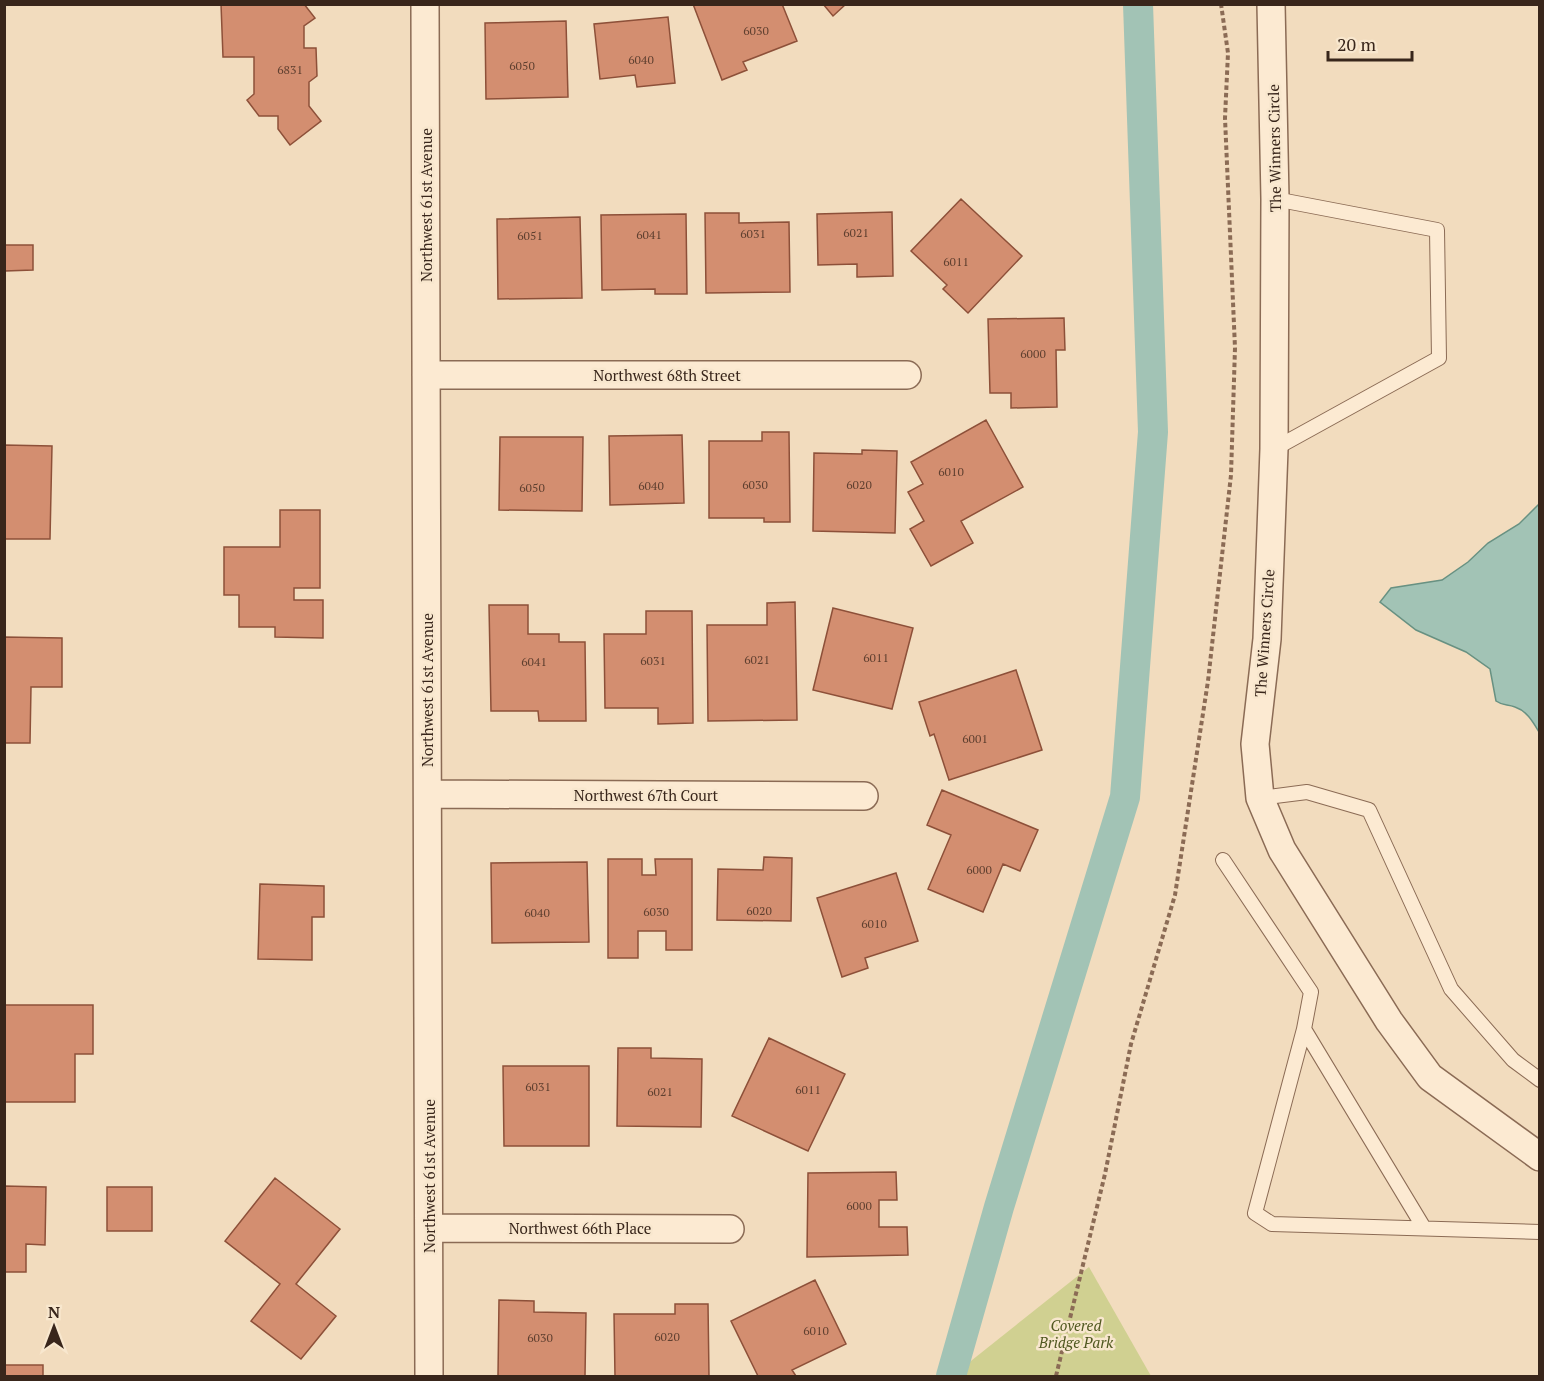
<svg xmlns="http://www.w3.org/2000/svg" width="1544" height="1381" font-family="'PT Serif',serif">
	<rect width="100%" height="100%" fill="#f2dcbe"/>
	<path fill="#d0d091" d="M 1089,1267 L 1151,1376 L 952,1376 Z"/>
	<path fill="#a2c3b5" stroke="#689182" stroke-width="1.5" d="M 1539,504 L 1539,732 C 1533,722 1527,711 1515,707 C 1507,704 1503,706 1496,701 L 1490,669 L 1466,652 L 1416,630 L 1380,602 L 1391,588 L 1442,580 L 1468,562 L 1488,543 L 1519,524 Z"/>
	<g fill="none" stroke-linecap="round" stroke-linejoin="round">
		<path stroke="#a2c3b5" stroke-width="30" d="M 951,1376 L 999,1207 L 1125,797 L 1153,432 L 1138,4"/>
	</g>
	<path fill="#d38e70" stroke="#8d5039" stroke-width="1.5" d="M 221,4 L 304,4 L 315,18 L 304,26 L 304,48 L 316,48 L 317,76 L 309,82 L 309,106 L 321,121 L 290,145 L 278,129 L 278,116 L 259,116 L 247,100 L 254,94 L 254,57 L 223,57 Z
		M 693,4 L 782,4 L 797,41 L 743,62 L 747,70 L 722,80 Z
		M 823,4 L 846,4 L 833,16 Z
		M 668,17 L 675,83 L 637,87 L 635,75 L 600,79 L 594,24 Z
		M 566,21 L 568,97 L 486,99 L 485,23 Z
		M 961,199 L 1022,256 L 968,313 L 943,289 L 947,285 L 911,251 Z
		M 892,212 L 893,276 L 857,277 L 857,264 L 818,265 L 817,214 Z
		M 705,213 L 739,213 L 739,223 L 789,222 L 790,292 L 706,293 Z
		M 686,214 L 687,294 L 655,294 L 655,289 L 602,290 L 601,215 Z
		M 580,217 L 582,298 L 498,299 L 497,219 Z
		M 4,245 L 33,245 L 33,270 L 5,271 L 4,324 Z
		M 1064,318 L 1065,350 L 1056,350 L 1057,407 L 1011,408 L 1011,393 L 990,393 L 988,319 Z
		M 986,420 L 1023,487 L 961,521 L 973,543 L 931,566 L 910,529 L 924,521 L 908,492 L 923,484 L 911,462 Z
		M 762,432 L 789,432 L 790,522 L 764,522 L 764,518 L 709,518 L 709,441 L 762,441 Z
		M 682,435 L 684,503 L 610,505 L 609,436 Z
		M 500,437 L 583,437 L 582,511 L 499,510 Z
		M 4,445 L 52,446 L 50,539 L 4,539 Z
		M 862,450 L 897,451 L 895,533 L 813,531 L 814,453 L 862,454 Z
		M 280,510 L 320,510 L 320,588 L 294,588 L 294,600 L 323,600 L 323,638 L 275,637 L 275,627 L 239,627 L 239,595 L 224,595 L 224,547 L 280,547 Z
		M 795,602 L 797,720 L 708,721 L 707,625 L 767,625 L 767,603 Z
		M 489,605 L 528,605 L 528,634 L 559,634 L 559,642 L 585,642 L 586,721 L 539,721 L 538,711 L 491,711 Z
		M 833,608 L 913,628 L 892,709 L 813,690 Z
		M 646,611 L 692,611 L 693,723 L 658,724 L 658,708 L 605,708 L 604,634 L 646,634 Z
		M 4,637 L 62,638 L 62,687 L 31,687 L 30,743 L 4,743 Z
		M 1016,670 L 1042,750 L 949,780 L 934,734 L 930,736 L 919,702 Z
		M 942,790 L 1038,830 L 1020,871 L 1003,864 L 983,912 L 928,889 L 951,835 L 927,825 Z
		M 764,857 L 792,858 L 791,921 L 717,920 L 718,869 L 763,870 Z
		M 608,859 L 642,859 L 642,875 L 656,875 L 655,859 L 692,859 L 692,950 L 666,950 L 666,931 L 638,931 L 638,958 L 608,958 Z
		M 587,862 L 589,942 L 492,943 L 491,863 Z
		M 896,873 L 918,941 L 865,958 L 868,968 L 842,977 L 817,898 Z
		M 260,884 L 324,886 L 324,917 L 312,917 L 312,960 L 258,959 Z
		M 4,1005 L 93,1005 L 93,1054 L 75,1054 L 75,1102 L 4,1102 Z
		M 769,1038 L 845,1074 L 808,1151 L 732,1116 Z
		M 618,1048 L 651,1048 L 651,1058 L 702,1059 L 701,1127 L 617,1126 Z
		M 503,1066 L 589,1066 L 589,1146 L 504,1146 Z
		M 896,1172 L 897,1200 L 879,1200 L 879,1227 L 907,1227 L 908,1255 L 807,1257 L 808,1173 Z
		M 275,1178 L 340,1229 L 296,1284 L 336,1316 L 301,1359 L 251,1321 L 280,1284 L 225,1241 Z
		M 4,1186 L 46,1187 L 45,1245 L 26,1244 L 26,1272 L 4,1272 Z
		M 107,1187 L 152,1187 L 152,1231 L 107,1231 Z
		M 815,1280 L 846,1344 L 792,1370 L 796,1376 L 758,1376 L 731,1321 Z
		M 499,1300 L 534,1301 L 534,1312 L 586,1313 L 585,1376 L 498,1376 Z
		M 675,1304 L 708,1304 L 709,1376 L 615,1376 L 614,1314 L 675,1314 Z
		M 4,1365 L 43,1365 L 43,1376 L 4,1376 Z"/>
	<g fill="none" stroke-linecap="round" stroke-linejoin="round">
		<defs>
			<path id="lane" d="M 1274,449 L 1439,358 L 1437,230 L 1275,199
				M 1260,798 L 1307,792 L 1369,810 L 1451,989 L 1513,1060 L 1540,1080
				M 1223,860 L 1311,992 L 1304,1029 L 1424,1228
				M 1304,1029 L 1255,1213 L 1272,1224 L 1540,1232"/>
			<path id="street" d="M 425,4 L 429,1376
				M 1271,4 L 1275,199 L 1274,449 L 1267,639 L 1255,744 L 1260,798 L 1282,850 L 1389,1021 L 1430,1077 L 1540,1157
				M 426,375 L 907,375
				M 428,794 L 864,796
				M 429,1228 L 730,1229"/>
		</defs>
		<use href="#lane" stroke="#8b6b55" stroke-width="16"/>
		<use href="#street" stroke="#8b6b55" stroke-width="30"/>
		<path stroke="#8b6b55" stroke-width="4" stroke-dasharray="4.5 3" stroke-linecap="butt" d="M 1056,1376 L 1105,1174 L 1131,1044 L 1175,895 L 1208,681 L 1231,475 L 1235,348 L 1225,118 L 1228,53 L 1221,4"/>
		<use href="#lane" stroke="#fcead2" stroke-width="14"/>
		<use href="#street" stroke="#fcead2" stroke-width="27"/>
	</g>
	<g text-anchor="middle" dominant-baseline="central" stroke-width="5" stroke-linejoin="round" paint-order="stroke">
		<g font-size="12" fill="#604030">
			<text x="756" y="30">6030</text>
			<text x="641" y="59">6040</text>
			<text x="522" y="65">6050</text>
			<text x="290" y="69">6831</text>
			<text x="856" y="232">6021</text>
			<text x="753" y="233">6031</text>
			<text x="649" y="234">6041</text>
			<text x="530" y="235">6051</text>
			<text x="956" y="261">6011</text>
			<text x="1033" y="353">6000</text>
			<text x="951" y="471">6010</text>
			<text x="755" y="484">6030</text>
			<text x="859" y="484">6020</text>
			<text x="651" y="485">6040</text>
			<text x="532" y="487">6050</text>
			<text x="876" y="657">6011</text>
			<text x="757" y="659">6021</text>
			<text x="653" y="660">6031</text>
			<text x="534" y="661">6041</text>
			<text x="975" y="738">6001</text>
			<text x="979" y="869">6000</text>
			<text x="759" y="910">6020</text>
			<text x="656" y="911">6030</text>
			<text x="537" y="912">6040</text>
			<text x="874" y="923">6010</text>
			<text x="538" y="1086">6031</text>
			<text x="808" y="1089">6011</text>
			<text x="660" y="1091">6021</text>
			<text x="859" y="1205">6000</text>
			<text x="816" y="1330">6010</text>
			<text x="667" y="1336">6020</text>
			<text x="540" y="1337">6030</text>
		</g>
		<g font-size="15" fill="#39261b" stroke="#f8e7ce">
			<text transform="translate(1274 148) rotate(-91)">The Winners Circle</text>
			<text transform="translate(426 205) rotate(-90)">Northwest 61st Avenue</text>
			<text x="667" y="375">Northwest 68th Street</text>
			<text transform="translate(1264 633) rotate(-86)">The Winners Circle</text>
			<text transform="translate(427 690) rotate(-90)">Northwest 61st Avenue</text>
			<text x="646" y="795">Northwest 67th Court</text>
			<text transform="translate(429 1176) rotate(-90)">Northwest 61st Avenue</text>
			<text x="580" y="1228">Northwest 66th Place</text>
		</g>
		<g font-size="15" font-style="italic" fill="#505820" stroke="#f8e7ce">
			<text x="1076" y="1325">Covered<tspan x="1076" dy="17">Bridge Park</tspan></text>
		</g>
	</g>
	<rect width="1544" height="1381" fill="none" stroke="#39261b" stroke-width="12"/>
	<g transform="translate(54 1327)" stroke="#f8e7ce" stroke-width="4.5" paint-order="stroke">
	<path d="M0-4.5L10 22L0 15L-10 22Z" fill="#39261b"/>
	<text y="-9" font-size="16" font-weight="bold" text-anchor="middle" fill="#39261b">N</text>
	</g>
	<path d="M1328 51v9h84v-9" fill="none" stroke="#39261b" stroke-width="3"/>
	<text x="1337" y="51" font-size="18" fill="#39261b" stroke="#f8e7ce" stroke-width="4.5" paint-order="stroke">20 m</text>
</svg>
